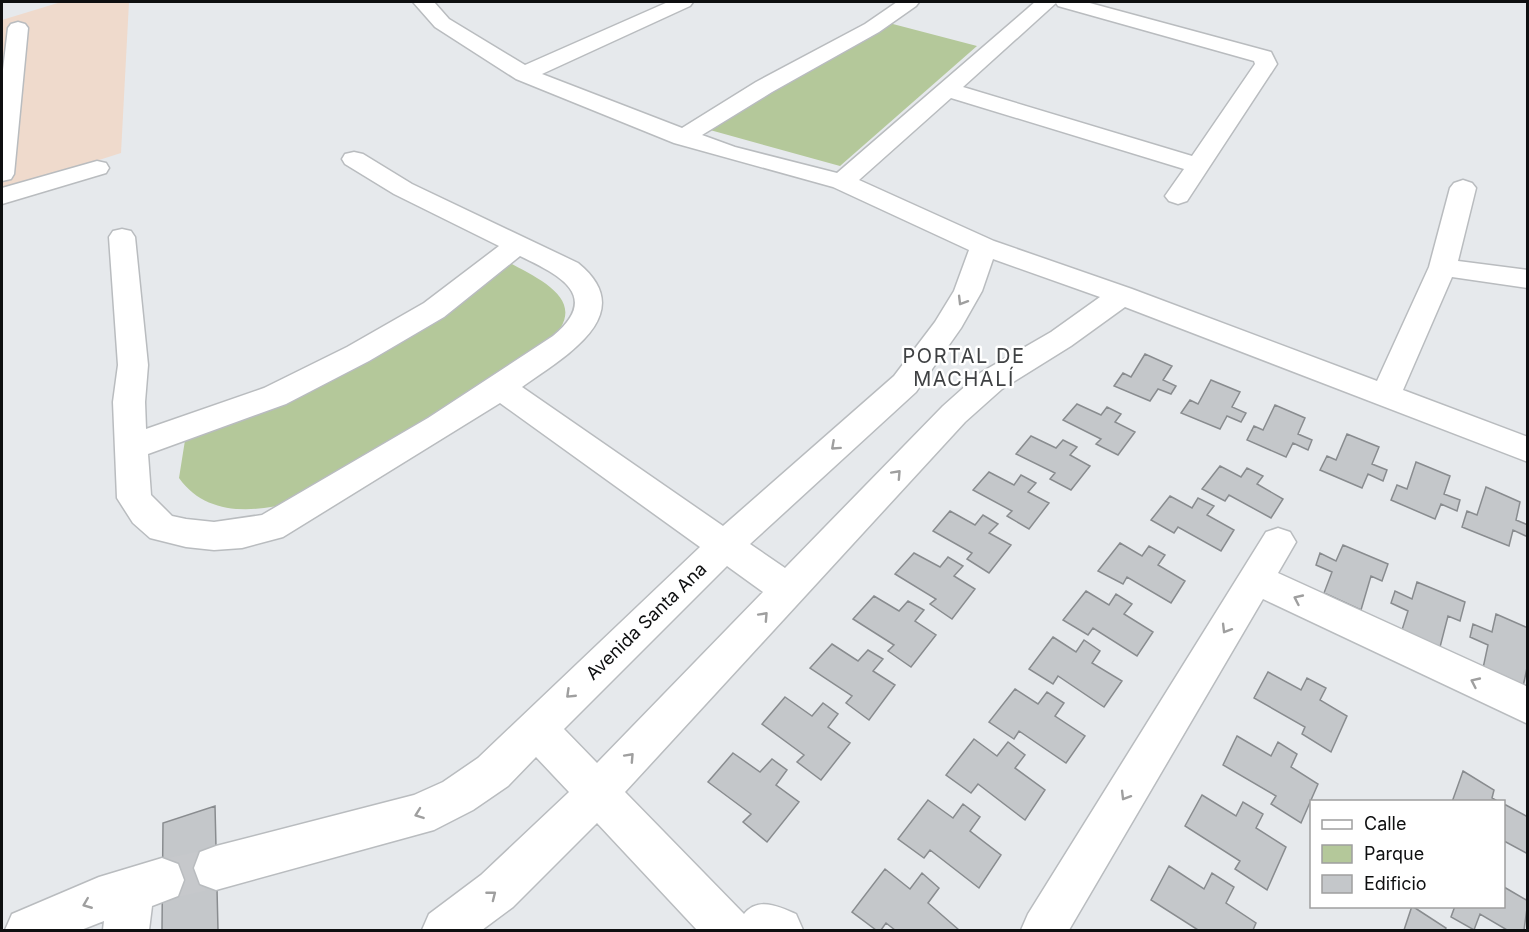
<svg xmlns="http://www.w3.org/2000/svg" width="1529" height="932" font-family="Inter,sans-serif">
	<rect width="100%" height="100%" fill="#e6e9ec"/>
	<path fill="#efdacc" d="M 61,2 L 129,2 L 121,153 L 2,191 L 2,20 Z"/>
	<path fill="#b4c89a" d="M 889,23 L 977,46 L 840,166 L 710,130 L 777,88 L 866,39 Z
		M 506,261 C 543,281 596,303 543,347 L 294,502 C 253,513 206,516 179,478 L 186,434 L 295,393 Z"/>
	<path fill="#c4c7ca" stroke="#898c8f" stroke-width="1.5" d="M 1145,354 L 1172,366 L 1163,380 L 1176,386 L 1171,394 L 1158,389 L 1150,401 L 1114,386 L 1123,373 L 1131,377 Z
		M 1211,380 L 1240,392 L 1232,407 L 1246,413 L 1241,422 L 1227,416 L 1220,429 L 1181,413 L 1190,400 L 1198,404 Z
		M 1077,404 L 1101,415 L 1107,407 L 1121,414 L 1115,422 L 1135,432 L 1118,455 L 1096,444 L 1101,439 L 1063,420 Z
		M 1275,405 L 1305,418 L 1298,434 L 1312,440 L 1308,450 L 1293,443 L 1286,457 L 1247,440 L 1254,426 L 1263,430 Z
		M 1347,434 L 1379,447 L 1372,464 L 1387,470 L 1383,481 L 1368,474 L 1362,488 L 1320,470 L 1327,456 L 1336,460 Z
		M 1031,436 L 1056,448 L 1063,440 L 1077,447 L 1070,455 L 1090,466 L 1071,490 L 1050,479 L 1055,473 L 1016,454 Z
		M 1416,462 L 1450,476 L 1444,494 L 1460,500 L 1457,511 L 1441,504 L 1435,519 L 1391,500 L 1397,485 L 1407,489 Z
		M 1220,466 L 1241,477 L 1247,468 L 1263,476 L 1257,484 L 1283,499 L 1271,518 L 1229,495 L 1225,501 L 1202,489 Z
		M 989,472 L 1014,485 L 1021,475 L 1036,483 L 1028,492 L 1049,503 L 1029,529 L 1007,516 L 1012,511 L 973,490 Z
		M 1486,487 L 1520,502 L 1516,520 L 1528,525 L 1528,537 L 1513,530 L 1509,546 L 1462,527 L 1467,511 L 1477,515 Z
		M 1170,496 L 1192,508 L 1198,498 L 1214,506 L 1207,515 L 1234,530 L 1221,551 L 1178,527 L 1174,533 L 1151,520 Z
		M 950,511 L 975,525 L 983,515 L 998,524 L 989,533 L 1011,545 L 989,573 L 967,559 L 972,553 L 933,531 Z
		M 1120,543 L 1142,556 L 1149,546 L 1165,555 L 1158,565 L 1185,581 L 1171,603 L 1127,577 L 1123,584 L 1098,571 Z
		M 1343,545 L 1388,564 L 1382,581 L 1371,576 L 1361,610 L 1324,593 L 1332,572 L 1316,565 L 1320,553 L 1336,561 Z
		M 914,553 L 940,567 L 948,557 L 963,566 L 954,576 L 975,589 L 952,619 L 930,604 L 936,599 L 895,574 Z
		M 1417,582 L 1465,602 L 1460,621 L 1448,616 L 1439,651 L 1401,633 L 1408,611 L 1391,603 L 1395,591 L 1412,599 Z
		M 1086,591 L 1109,605 L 1116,594 L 1132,604 L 1124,614 L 1153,632 L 1137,656 L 1093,628 L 1088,635 L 1063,620 Z
		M 874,596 L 899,611 L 908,601 L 924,610 L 915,621 L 936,635 L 911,667 L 888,651 L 894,645 L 853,619 Z
		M 1496,614 L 1528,628 L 1528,663 L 1523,687 L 1483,668 L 1488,645 L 1470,637 L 1473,624 L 1492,632 Z
		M 1053,637 L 1076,652 L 1084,640 L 1100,651 L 1092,663 L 1122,681 L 1104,707 L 1058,676 L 1053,684 L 1029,669 Z
		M 832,644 L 858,661 L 868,650 L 883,659 L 873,671 L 895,685 L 869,720 L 846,703 L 852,696 L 810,668 Z
		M 1268,672 L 1301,690 L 1307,678 L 1326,688 L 1320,700 L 1347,716 L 1331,752 L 1302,734 L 1305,727 L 1254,698 Z
		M 1015,689 L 1038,704 L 1047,692 L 1064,703 L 1055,716 L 1085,736 L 1066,763 L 1019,731 L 1014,739 L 989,722 Z
		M 785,697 L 812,716 L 823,703 L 838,714 L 828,727 L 850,743 L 821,780 L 797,762 L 804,755 L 762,724 Z
		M 1237,736 L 1271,756 L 1278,742 L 1297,754 L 1291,767 L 1318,784 L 1301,823 L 1271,804 L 1276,796 L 1223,765 Z
		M 974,739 L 997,756 L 1008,742 L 1025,755 L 1015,768 L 1045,790 L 1025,820 L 978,784 L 971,793 L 946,775 Z
		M 733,753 L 760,772 L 772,759 L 787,770 L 776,785 L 799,802 L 767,842 L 743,822 L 751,814 L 708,782 Z
		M 1463,771 L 1494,790 L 1492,798 L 1499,802 L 1452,802 Z
		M 1202,795 L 1236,816 L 1243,802 L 1263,814 L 1256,828 L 1286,847 L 1267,890 L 1235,869 L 1240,861 L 1185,826 Z
		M 928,800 L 953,818 L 963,804 L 980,817 L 970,831 L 1001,855 L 979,888 L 930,850 L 924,858 L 898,839 Z
		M 1504,804 L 1528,817 L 1528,854 L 1504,841 Z
		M 215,806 L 218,930 L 162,930 L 163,823 Z
		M 1169,866 L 1204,889 L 1212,873 L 1234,887 L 1226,903 L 1256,923 L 1253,930 L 1198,930 L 1151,900 Z
		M 885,869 L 910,889 L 922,873 L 939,888 L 928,903 L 959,930 L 895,930 L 886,923 L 881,930 L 876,930 L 852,912 Z
		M 1504,887 L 1528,901 L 1524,930 L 1507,930 L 1480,914 L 1474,930 L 1451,917 L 1455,906 L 1504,906 Z
		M 1412,906 L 1446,928 L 1445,930 L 1404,930 Z"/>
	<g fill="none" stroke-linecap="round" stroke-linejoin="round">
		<path stroke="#c6c8cb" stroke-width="40" stroke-dasharray="40 20" stroke-linecap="butt" d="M 162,880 L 216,868"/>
		<defs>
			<path id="minor" d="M 413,2 L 434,2 L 449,19 L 525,65 L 668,2 L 693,2 L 690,6 L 542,74 L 682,128 L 756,82 L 865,24 L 897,2 L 919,2 L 916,6 L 879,32 L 772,92 L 702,135 L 735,147 L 837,173 L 1035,2 L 1086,2 L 1271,52 L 1277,64 L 1187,201 L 1178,204 L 1169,201 L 1165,196 L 1184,169 L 951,98 L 859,180 L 994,241 L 1132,289 L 1377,381 L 1429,267 L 1450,188 L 1454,183 L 1463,180 L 1472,183 L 1476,188 L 1458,261 L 1528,270 L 1528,288 L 1452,277 L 1403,390 L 1528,437 L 1528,462 L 1125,307 L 1071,346 L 1002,389 L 965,422 L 625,792 L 744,914 C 758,896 780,907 796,914 L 803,930 L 697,930 L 597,823 L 513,907 L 482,930 L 422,930 L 429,914 L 481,875 L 569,792 L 536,757 L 508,786 L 473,810 L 434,830 L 216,890 L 200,884 L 194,868 L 200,852 L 216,846 L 414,795 L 443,782 L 478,758 L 700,547 L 500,403 L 283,537 L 242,548 L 214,550 L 186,547 L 150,538 L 133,523 L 117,498 L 113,402 L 118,365 L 109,237 L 113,231 L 122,229 L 131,231 L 135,237 L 148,365 L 145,402 L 146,429 L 264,388 L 347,347 L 424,303 L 499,246 L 394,194 L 345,164 L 342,159 L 345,154 L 354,152 L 363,154 L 412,184 L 578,263 C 642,315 562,358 522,387 L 723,526 L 894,376 L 935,322 L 954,291 L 969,250 L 833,187 L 674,143 L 516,79 L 435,27 ZM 1056,3 L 1058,6 L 1254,61 L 1255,64 L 1192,156 L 963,87 ZM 520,256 C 557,274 603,295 553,336 L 428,418 L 262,515 L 214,522 L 186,519 L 172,516 L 151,495 L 148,454 L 286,404 L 369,361 L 444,317 ZM 993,259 L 1100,297 L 1051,332 L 980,373 L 943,406 L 785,568 L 750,544 L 916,392 L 961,328 L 982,291 ZM 727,566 L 763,592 L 597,763 L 564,729 Z
				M 18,22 L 25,24 L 28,28 L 14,174 L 11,179 L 2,181 L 2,78 L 8,28 L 11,24 Z
				M 97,161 L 106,163 L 109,168 L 106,173 L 2,204 L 2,188 Z
				M 1278,528 L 1290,532 L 1296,542 L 1278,573 L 1528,687 L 1528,724 L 1263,599 L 1069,930 L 1021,930 L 1028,914 L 1266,532 Z
				M 162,858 L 178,864 L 184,880 L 178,896 L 152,906 L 149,930 L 103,930 L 104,921 L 81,930 L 5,930 L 12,914 L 99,877 Z"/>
		</defs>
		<use href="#minor" stroke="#b9bcbf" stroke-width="3"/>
		<use href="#minor" fill="#fff" fill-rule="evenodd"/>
	</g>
	<defs><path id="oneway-chevron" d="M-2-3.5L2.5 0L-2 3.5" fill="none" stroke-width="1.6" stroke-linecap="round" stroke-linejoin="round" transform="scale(1.5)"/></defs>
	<g stroke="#9f9f9f">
		<use href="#oneway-chevron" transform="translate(962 301) rotate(121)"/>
		<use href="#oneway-chevron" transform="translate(835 446) rotate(138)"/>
		<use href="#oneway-chevron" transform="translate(897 474) rotate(-47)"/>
		<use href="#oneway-chevron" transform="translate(1298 599) rotate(-155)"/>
		<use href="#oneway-chevron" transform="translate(764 616) rotate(-47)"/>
		<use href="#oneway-chevron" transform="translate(1226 629) rotate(121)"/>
		<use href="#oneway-chevron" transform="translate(1475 682) rotate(-155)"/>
		<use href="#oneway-chevron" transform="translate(570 694) rotate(136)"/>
		<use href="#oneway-chevron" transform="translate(630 757) rotate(-47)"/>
		<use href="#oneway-chevron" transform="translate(1125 796) rotate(121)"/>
		<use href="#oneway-chevron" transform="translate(419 814) rotate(160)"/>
		<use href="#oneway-chevron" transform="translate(492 895) rotate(-38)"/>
		<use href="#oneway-chevron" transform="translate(87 904) rotate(158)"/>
	</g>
	<g text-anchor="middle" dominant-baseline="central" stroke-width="5" stroke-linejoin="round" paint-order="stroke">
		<g font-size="18" fill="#0e0f10" stroke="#fff">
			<text transform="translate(646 621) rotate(-44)">Avenida Santa Ana</text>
		</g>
		<g font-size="20" letter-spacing="1.5" fill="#3f4143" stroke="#fff">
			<text x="964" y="356">PORTAL DE<tspan x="964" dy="23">MACHALÍ</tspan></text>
		</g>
	</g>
	<rect width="1529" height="932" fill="none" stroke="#0e0f10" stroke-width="6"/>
	<rect x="1310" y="800" width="195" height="108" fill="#ffffff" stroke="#9f9f9f" stroke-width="1.5"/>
	<rect x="1322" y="820" width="30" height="9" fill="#ffffff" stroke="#9f9f9f" stroke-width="1.5"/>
	<text x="1364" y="830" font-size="18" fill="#0e0f10">Calle</text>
	<rect x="1322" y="845" width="30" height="18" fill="#b4c89a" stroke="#9f9f9f" stroke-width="1.5"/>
	<text x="1364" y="860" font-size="18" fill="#0e0f10">Parque</text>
	<rect x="1322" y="875" width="30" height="18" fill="#c4c7ca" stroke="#9f9f9f" stroke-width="1.5"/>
	<text x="1364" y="890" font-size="18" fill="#0e0f10">Edificio</text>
</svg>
